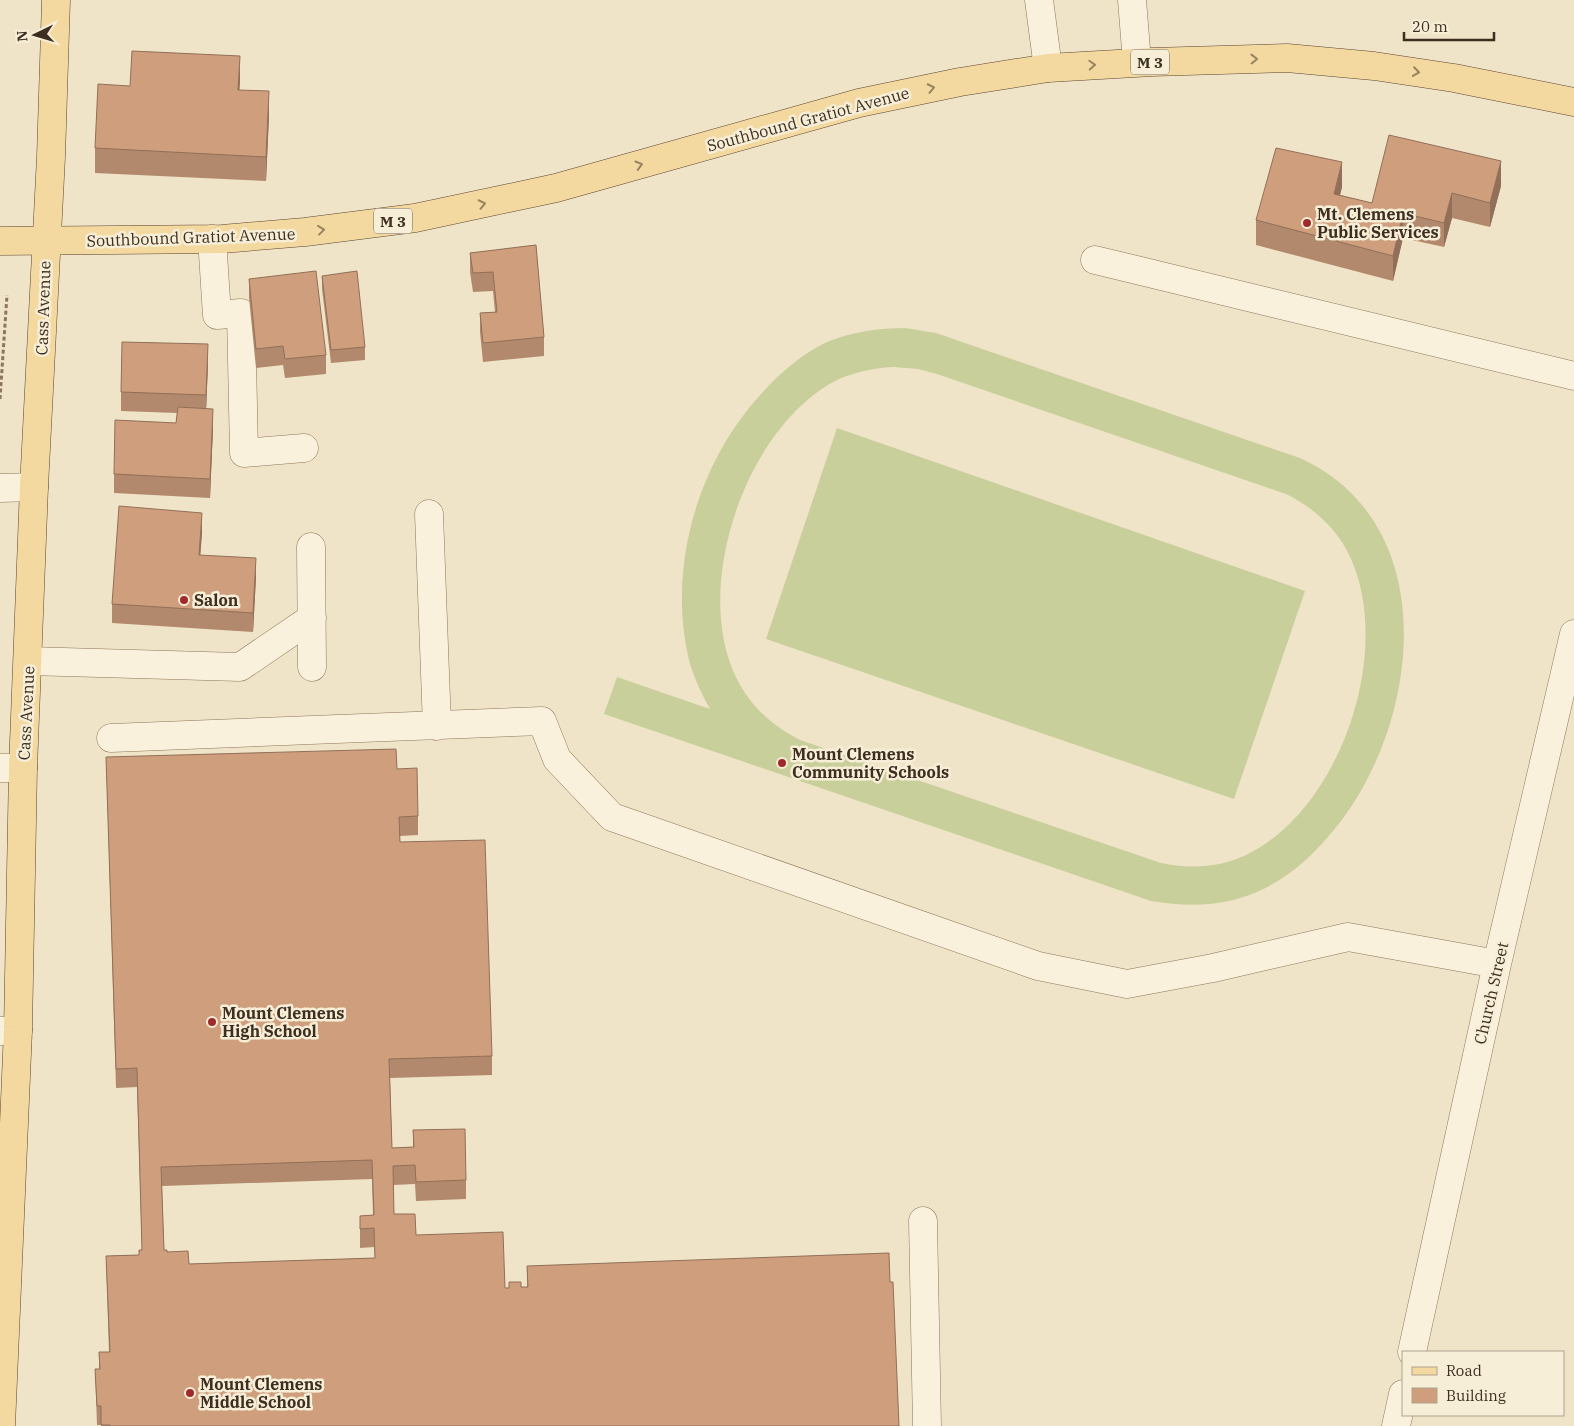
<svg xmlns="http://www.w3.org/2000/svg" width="1574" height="1426" font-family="'IBM Plex Serif',serif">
	<rect width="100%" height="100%" fill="#f0e4c8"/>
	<path fill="#c9cf9b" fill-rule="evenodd" d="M 905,328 L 936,333 L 1300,458 C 1449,526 1419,736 1327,838 C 1308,860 1286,879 1259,891 C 1224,907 1188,907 1151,901 L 604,714 L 617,677 L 710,709 C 702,695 695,680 690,664 C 666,570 697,463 762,393 C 781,372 802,354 827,342 C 852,332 878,328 905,328 ZM 894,367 L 918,369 L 937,374 L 1286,494 C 1314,508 1338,529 1351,559 C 1393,653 1340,810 1246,855 C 1219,868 1189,869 1161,863 L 800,740 C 774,727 752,708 738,681 C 690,590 745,429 835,381 C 854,372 873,368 894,367 Z
		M 837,428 L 1305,591 L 1234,799 L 766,639 Z"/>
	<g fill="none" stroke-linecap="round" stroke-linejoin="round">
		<defs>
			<path id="minor" d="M 1039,0 L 1048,68
				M 1132,0 L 1137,62
				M 212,239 L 217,315 L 241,313 L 244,453 L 304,448
				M 1095,260 L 1574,376
				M 0,488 L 34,487
				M 429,514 L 437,726
				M 311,547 L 312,667
				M 28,661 L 240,667 L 312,618
				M 111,738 L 542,721 L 557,759 L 612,817 L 1038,966 L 1127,984 L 1213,968 L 1348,937 L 1497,964
				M 0,768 L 23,768
				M 0,1031 L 18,1030
				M 923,1221 L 927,1426
				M 1412,1352 L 1497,964 L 1574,634
				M 1396,1426 L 1403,1394"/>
			<path id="major" d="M 0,241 L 222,239 L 305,232 L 415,218 L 556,188 L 859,103 L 960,82 L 1048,68 L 1152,62 L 1287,58 L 1374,66 L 1454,78 L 1574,102
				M 1,1426 L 18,1030 L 23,768 L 34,487 L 51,157 L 56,0"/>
		</defs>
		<use href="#minor" stroke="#8d765c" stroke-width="29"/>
		<use href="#major" stroke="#5b4430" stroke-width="29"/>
		<path stroke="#8d765c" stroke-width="3" stroke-dasharray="4 2.5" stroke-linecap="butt" d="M 0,399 L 7,295"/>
		<use href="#minor" stroke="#faf1dc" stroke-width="28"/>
		<use href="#major" stroke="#f3d9a0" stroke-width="28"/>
	</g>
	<path fill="#b2896c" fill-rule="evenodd" d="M 240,81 L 239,90 L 269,116 L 266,181 L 95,173 L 95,148 L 130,86 Z
		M 1501,186 L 1490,227 L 1452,218 L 1444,247 L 1403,238 L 1393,281 L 1256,245 L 1256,220 L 1342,187 L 1340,195 L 1372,203 Z
		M 536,245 L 544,337 L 544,356 L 483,362 L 480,332 L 480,313 L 495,312 L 493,291 L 473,292 L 470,272 L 470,253 Z
		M 322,276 L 365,347 L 365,360 L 331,363 L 322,289 Z
		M 249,279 L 326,355 L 326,374 L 285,378 L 283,365 L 256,368 L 249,298 Z
		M 208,363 L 206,409 L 213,428 L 210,498 L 114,493 L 114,474 L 176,423 L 177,413 L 121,411 L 121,392 Z
		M 202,532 L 200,555 L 256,577 L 253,632 L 112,623 L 112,604 Z
		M 106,757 L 397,769 L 418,816 L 418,835 L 400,836 L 400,842 L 492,1056 L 492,1075 L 390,1078 L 392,1148 L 413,1147 L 413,1130 L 466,1180 L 466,1199 L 416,1201 L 415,1184 L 393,1185 L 394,1214 L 416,1235 L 505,1288 L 527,1287 L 527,1266 L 890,1282 L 899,1426 L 101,1426 L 101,1425 L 97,1425 L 95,1369 L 99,1369 L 99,1352 L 109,1352 L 106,1256 L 139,1255 L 142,1250 L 137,1087 L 116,1088 ZM 372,1179 L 373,1215 L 360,1216 L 360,1248 L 374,1247 L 375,1258 L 189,1264 L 164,1250 L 162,1186 Z"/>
	<path fill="#916f58" d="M 240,56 L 240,81 L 238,115 L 238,90 Z
		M 269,91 L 269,116 L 266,181 L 266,157 Z
		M 1501,161 L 1501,186 L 1490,227 L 1490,203 Z
		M 1342,162 L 1342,187 L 1334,219 L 1334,194 Z
		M 1452,193 L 1452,218 L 1444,247 L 1444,223 Z
		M 1403,213 L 1403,238 L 1393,281 L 1393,256 Z
		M 208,344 L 208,363 L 206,414 L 206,395 Z
		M 213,409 L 213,428 L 210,498 L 210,479 Z
		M 202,513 L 202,532 L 199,574 L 199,555 Z
		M 256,558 L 256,577 L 253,632 L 253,613 Z"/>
	<path fill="#cf9f7d" stroke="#916f58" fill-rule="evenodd" d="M 132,51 L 240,56 L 238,90 L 269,91 L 266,157 L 95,148 L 98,84 L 130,86 Z
		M 1389,135 L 1501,161 L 1490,203 L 1452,193 L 1444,223 L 1403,213 L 1393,256 L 1256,220 L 1276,148 L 1342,162 L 1334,194 L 1372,203 Z
		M 536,245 L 544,337 L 483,343 L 480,313 L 497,312 L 493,272 L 473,273 L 470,253 Z
		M 316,271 L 326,355 L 285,359 L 283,346 L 256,349 L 249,279 Z
		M 357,271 L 365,347 L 331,350 L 322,276 Z
		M 122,342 L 208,344 L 206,395 L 121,392 Z
		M 178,407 L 213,409 L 210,479 L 114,474 L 115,420 L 176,423 Z
		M 119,506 L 202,513 L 199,555 L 256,558 L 253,613 L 112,604 Z
		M 396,749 L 397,769 L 417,768 L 418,816 L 399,817 L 400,842 L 485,840 L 492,1056 L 389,1059 L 392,1148 L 414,1147 L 413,1130 L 465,1129 L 466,1180 L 416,1182 L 415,1165 L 393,1166 L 394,1214 L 415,1214 L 416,1235 L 503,1232 L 505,1288 L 509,1288 L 509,1282 L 521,1282 L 521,1287 L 528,1287 L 527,1266 L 889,1253 L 890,1282 L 893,1282 L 899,1426 L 110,1426 L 110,1425 L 101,1425 L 101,1406 L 97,1406 L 95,1369 L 100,1369 L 99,1352 L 110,1352 L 106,1256 L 139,1255 L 139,1250 L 142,1250 L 137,1068 L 116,1069 L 106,757 ZM 372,1160 L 374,1215 L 360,1216 L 360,1229 L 374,1228 L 375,1258 L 189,1264 L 188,1251 L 167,1252 L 167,1250 L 164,1250 L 161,1167 Z"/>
	<defs><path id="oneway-chevron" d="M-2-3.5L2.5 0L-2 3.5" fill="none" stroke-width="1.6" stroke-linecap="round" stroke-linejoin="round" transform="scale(1.25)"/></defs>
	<g stroke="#988460">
		<use href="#oneway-chevron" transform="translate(1254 59) rotate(-1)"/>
		<use href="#oneway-chevron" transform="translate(1092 65) rotate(-3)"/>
		<use href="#oneway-chevron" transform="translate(1416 72) rotate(8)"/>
		<use href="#oneway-chevron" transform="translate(931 88) rotate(-12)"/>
		<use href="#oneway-chevron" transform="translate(639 165) rotate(-16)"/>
		<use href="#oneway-chevron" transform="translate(482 204) rotate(-12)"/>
		<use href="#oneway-chevron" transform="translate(321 230) rotate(-7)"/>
	</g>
	<g fill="#9e2a2b" stroke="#f7eed8" stroke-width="2">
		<circle cx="1307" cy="223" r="5"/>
		<circle cx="184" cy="600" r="5"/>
		<circle cx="782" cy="763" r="5"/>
		<circle cx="212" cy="1022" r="5"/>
		<circle cx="190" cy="1393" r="5"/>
	</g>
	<g text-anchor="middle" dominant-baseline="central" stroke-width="5" stroke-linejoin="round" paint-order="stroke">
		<g fill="#f7eed8" stroke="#756857" stroke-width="1">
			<rect x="1131" y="49.5" width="38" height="25" rx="4"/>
			<rect x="374" y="208.5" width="38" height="25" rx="4"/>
		</g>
		<g font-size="15" font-weight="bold" fill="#3d2e20">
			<text x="1150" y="62">M 3</text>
			<text x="393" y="221">M 3</text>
		</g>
		<g font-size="16" fill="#3d2e20" stroke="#f7eed8">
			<text transform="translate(808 119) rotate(-15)">Southbound Gratiot Avenue</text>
			<text transform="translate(191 237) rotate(-2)">Southbound Gratiot Avenue</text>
			<text transform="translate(43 308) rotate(-88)">Cass Avenue</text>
			<text transform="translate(26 713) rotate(-87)">Cass Avenue</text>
			<text transform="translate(1491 993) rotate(-77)">Church Street</text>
		</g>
		<g font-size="16" font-weight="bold" fill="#3d2e20" stroke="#f7eed8" text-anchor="start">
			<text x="1317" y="214">Mt. Clemens<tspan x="1317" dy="18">Public Services</tspan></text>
			<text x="194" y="600">Salon</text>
			<text x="792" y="754">Mount Clemens<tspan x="792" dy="18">Community Schools</tspan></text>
			<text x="222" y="1013">Mount Clemens<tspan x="222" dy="18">High School</tspan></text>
			<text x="200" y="1384">Mount Clemens<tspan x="200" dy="18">Middle School</tspan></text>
		</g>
	</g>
	<rect x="1402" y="1351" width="162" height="65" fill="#f7eed8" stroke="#ada18e"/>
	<rect x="1412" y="1367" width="25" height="8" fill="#f3d9a0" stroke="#ada18e"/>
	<text x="1446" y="1376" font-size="15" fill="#3d2e20">Road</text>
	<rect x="1412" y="1388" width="25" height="15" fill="#cf9f7d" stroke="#ada18e"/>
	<text x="1446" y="1401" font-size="15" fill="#3d2e20">Building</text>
	<g transform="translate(35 35) rotate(265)" stroke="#f7eed8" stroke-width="4" paint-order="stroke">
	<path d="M0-4L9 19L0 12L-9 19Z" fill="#3d2e20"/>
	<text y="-8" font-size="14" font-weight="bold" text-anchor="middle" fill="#3d2e20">N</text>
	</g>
	<path d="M1404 32v8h90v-8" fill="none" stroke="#3d2e20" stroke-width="2.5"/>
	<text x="1412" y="32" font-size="15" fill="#3d2e20" stroke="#f7eed8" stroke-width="4" paint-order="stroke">20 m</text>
</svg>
